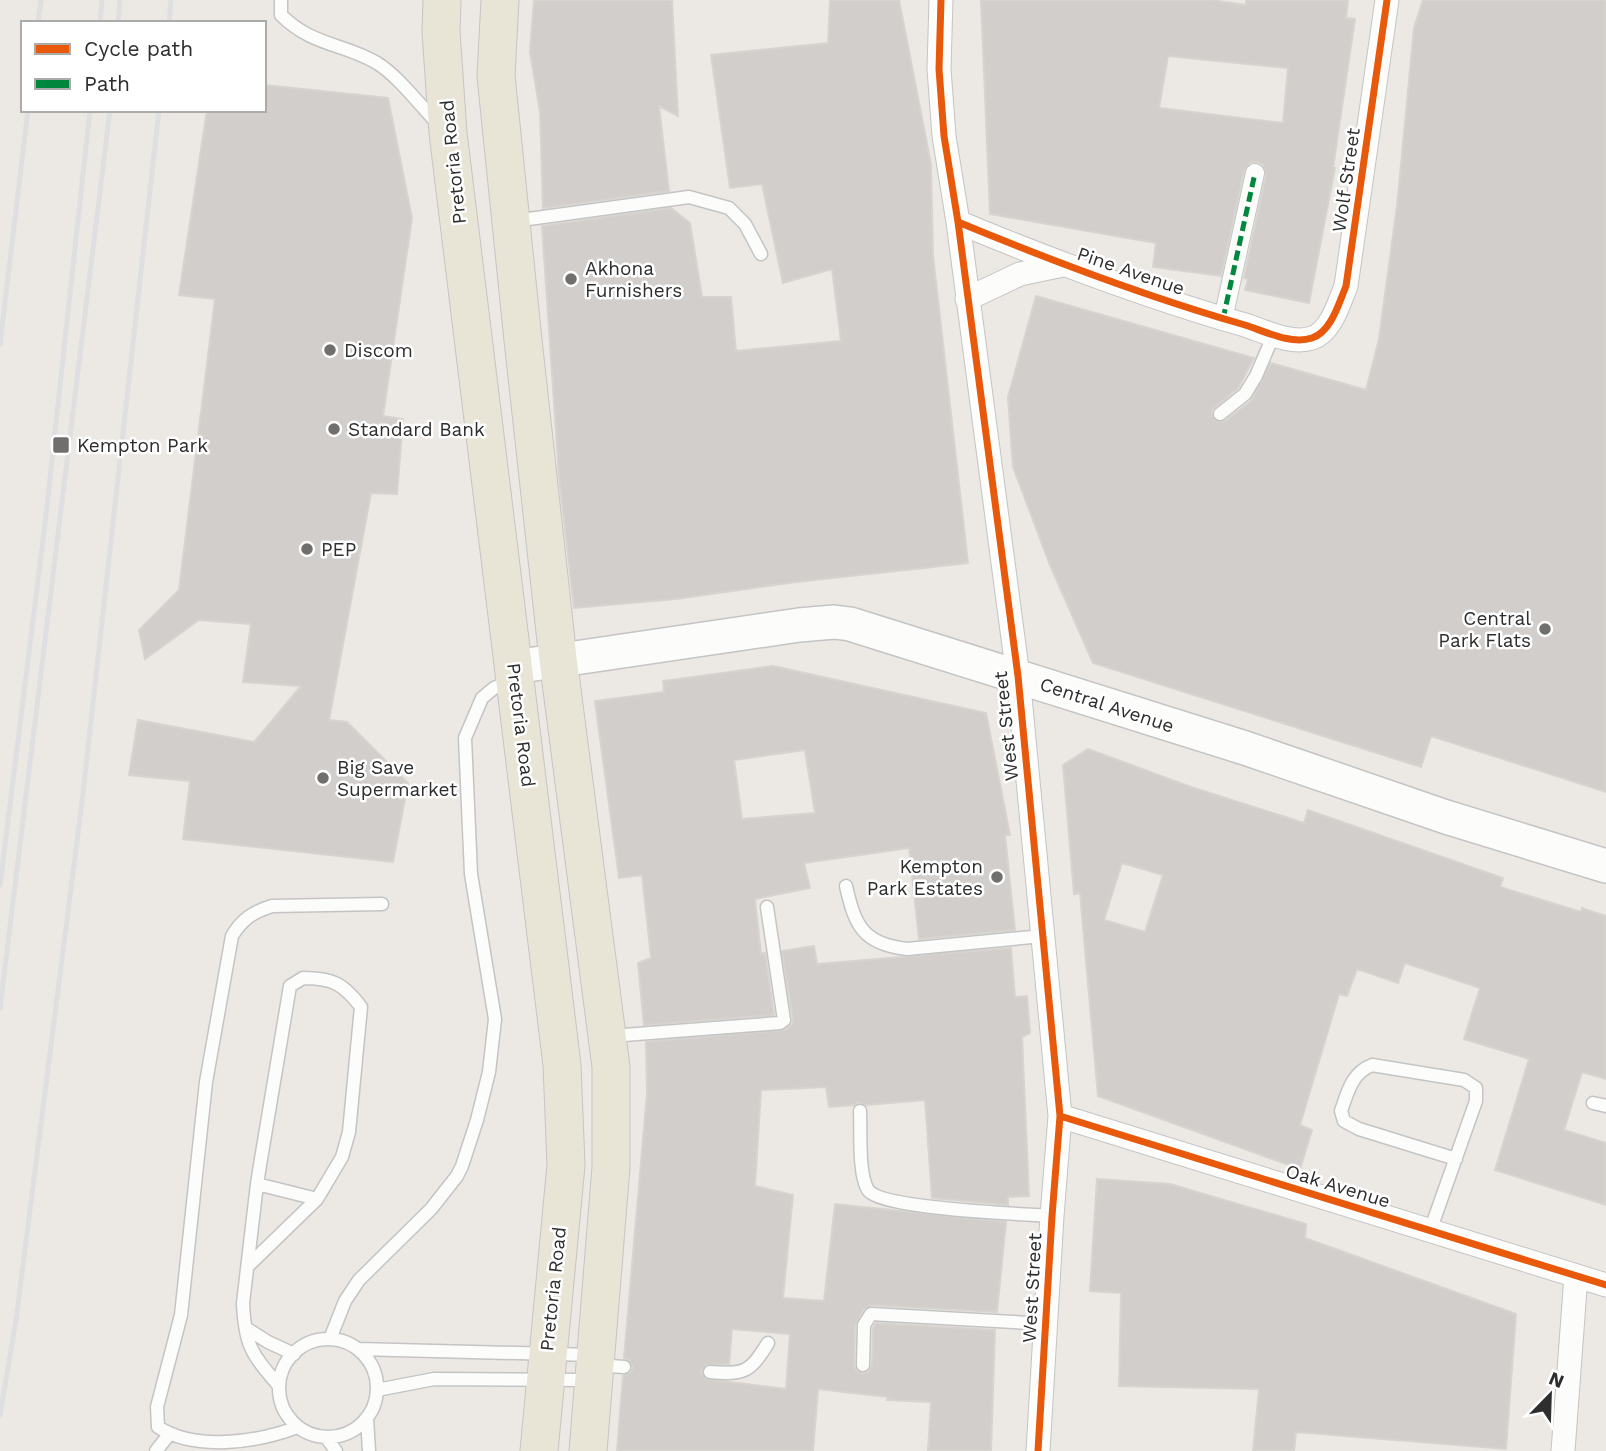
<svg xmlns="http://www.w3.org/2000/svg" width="1606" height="1451" font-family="'Work Sans',sans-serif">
	<rect width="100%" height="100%" fill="#ece8e4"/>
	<path fill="#d1cecb" stroke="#d7d4d0" stroke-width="2" fill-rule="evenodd" d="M 534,0 L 672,0 L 678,116 L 659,106 L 669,191 L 543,208 L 540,112 L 530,52 Z
		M 830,0 L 899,0 L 931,164 L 933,256 L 968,563 L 796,582 L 676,599 L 574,608 L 559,476 L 542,226 L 671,208 L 690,223 L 702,297 L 731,297 L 736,351 L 841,341 L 832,269 L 783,283 L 762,184 L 730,188 L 711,55 L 828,43 Z
		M 981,0 L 1211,0 L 1246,5 L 1246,0 L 1348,0 L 1346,18 L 1355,19 L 1333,168 L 1335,168 L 1309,303 L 1245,290 L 1248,279 L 1244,278 L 1266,175 L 1263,165 L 1258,162 L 1251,162 L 1244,171 L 1221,276 L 1153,267 L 1156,243 L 990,214 ZM 1168,56 L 1288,68 L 1283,123 L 1159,108 Z
		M 1423,0 L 1606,0 L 1606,792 L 1431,736 L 1421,767 L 1093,663 L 1050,565 L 1013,467 L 1008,397 L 1036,296 L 1254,358 L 1238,388 L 1212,410 L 1212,416 L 1217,422 L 1225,421 L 1251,401 L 1271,363 L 1366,390 L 1379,339 L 1397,206 L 1414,28 Z
		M 264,85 L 388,98 L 412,218 L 383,416 L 403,419 L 397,494 L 371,493 L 329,720 L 347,722 L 408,783 L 393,862 L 183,839 L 190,781 L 129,775 L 138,720 L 254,742 L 301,686 L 243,682 L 251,624 L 199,620 L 145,659 L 139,630 L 179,590 L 215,299 L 179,295 L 207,110 L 264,110 Z
		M 773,666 L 986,713 L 1010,835 L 1005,835 L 1015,930 L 919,939 L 909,848 L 804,863 L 810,888 L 755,899 L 761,954 L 765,953 L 774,1015 L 644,1025 L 638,963 L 651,958 L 642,875 L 619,878 L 595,701 L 664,692 L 663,681 ZM 805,750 L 815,813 L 742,819 L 734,760 Z
		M 1088,749 L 1191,787 L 1304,823 L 1308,810 L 1503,878 L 1500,887 L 1581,912 L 1582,908 L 1606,916 L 1606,1079 L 1582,1072 L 1564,1130 L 1606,1143 L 1606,1205 L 1495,1170 L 1529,1059 L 1464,1039 L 1480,988 L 1405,963 L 1398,983 L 1357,969 L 1347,996 L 1339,994 L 1300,1125 L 1312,1130 L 1300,1169 L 1098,1096 L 1080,893 L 1074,894 L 1063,765 ZM 1122,863 L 1163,875 L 1145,932 L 1104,920 Z
		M 814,946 L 817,964 L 1011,948 L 1015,997 L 1027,996 L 1030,1033 L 1022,1037 L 1029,1196 L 1008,1197 L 1008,1205 L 932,1198 L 925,1100 L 866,1105 L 859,1102 L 854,1105 L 829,1107 L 826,1087 L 761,1090 L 755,1186 L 793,1195 L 783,1298 L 824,1301 L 835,1204 L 1006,1222 L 997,1312 L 871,1305 L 864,1309 L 855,1325 L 854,1365 L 856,1370 L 862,1374 L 868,1372 L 872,1366 L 873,1328 L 876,1323 L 995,1330 L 991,1451 L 928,1451 L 931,1402 L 887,1400 L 888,1397 L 818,1389 L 813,1451 L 617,1451 L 623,1376 L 631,1372 L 633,1367 L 629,1360 L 624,1358 L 647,1093 L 646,1042 L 785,1030 L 792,1024 L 793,1019 L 782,951 ZM 732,1329 L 790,1334 L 786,1389 L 705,1379 L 701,1371 L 706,1365 L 729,1364 Z
		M 1097,1179 L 1170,1184 L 1306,1224 L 1305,1238 L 1516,1314 L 1506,1449 L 1296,1432 L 1294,1451 L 1253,1451 L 1259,1389 L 1119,1386 L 1121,1293 L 1090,1291 Z"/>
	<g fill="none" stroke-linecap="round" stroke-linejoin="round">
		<defs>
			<path id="service" d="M 281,0 L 281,15 C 312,46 343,43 377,63 C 398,76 420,105 438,124
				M 514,221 L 689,197 L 729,208 L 745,224 L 761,254
				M 1220,414 L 1245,394 L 1256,376 L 1274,334
				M 846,886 C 855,926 863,944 907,949 L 1043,936
				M 611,1036 L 780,1023 L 784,1020 L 767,907
				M 1593,1103 L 1606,1106
				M 860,1111 C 861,1131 858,1174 868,1190 C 881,1209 1023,1214 1052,1216
				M 257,1184 L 317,1199 L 342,1157 L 349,1132 L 361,1007 C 343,983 332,978 303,978 L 290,986 L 260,1165 L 257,1184 L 243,1303 C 245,1347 252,1354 279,1386
				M 1430,1231 L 1476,1101 L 1476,1088 L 1464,1080 L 1372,1065 C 1352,1073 1348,1091 1341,1111 L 1344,1121 L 1359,1129 L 1456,1159
				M 248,1266 L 317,1199
				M 246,1328 L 268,1342 L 294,1354
				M 330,1339 L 345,1301 L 359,1280 L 431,1209 L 457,1176 L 462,1166 L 477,1120 L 489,1072 L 495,1019 L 471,874 L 465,738 L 482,698 L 494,688 L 513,680
				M279 1388a49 49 0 1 1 98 0a49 49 0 1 1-98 0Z
				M 358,1349 L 592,1355
				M 598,1365 L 624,1367
				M 863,1365 L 864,1325 L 871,1314 L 1047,1324
				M 710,1372 C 745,1375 750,1372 768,1343
				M 377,1390 L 434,1379 L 590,1380
				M 367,1418 L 369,1451
				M 298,1427 C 255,1443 195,1451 158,1427 L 157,1407 L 181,1315 L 206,1082 L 232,936 C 242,919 253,912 272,906 L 382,904
				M 326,1437 L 336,1451
				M 156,1451 L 167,1437"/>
			<path id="pedestrian" d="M 1223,319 L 1255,173"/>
			<path id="minor" d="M 941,0 L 939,69 L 944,136 L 958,222 L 1018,676 L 1060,1116 L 1052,1216 L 1038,1451
				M 958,222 C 1052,261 1147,297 1245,325 C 1264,331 1291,345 1312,338 C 1331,332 1339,303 1346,286 L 1387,0
				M 967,299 L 1020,274 L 1063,265
				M 1060,1116 L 1606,1285
				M 1563,1451 L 1576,1276"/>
			<path id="secondary" d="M 514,667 L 799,625 L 834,622 L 850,624 L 1245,748 L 1446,817 L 1606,866"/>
			<path id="primary" d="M 442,0 L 441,32 L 448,133 L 562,1065 L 566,1165 L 539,1451
				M 500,0 L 496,76 L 523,340 L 558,659 L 611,1067 L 611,1167 L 588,1451"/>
		</defs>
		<use href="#service" stroke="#c5c4c5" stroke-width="15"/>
		<use href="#pedestrian" stroke="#c5c4c5" stroke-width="20"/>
		<use href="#minor" stroke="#c5c4c5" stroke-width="25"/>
		<use href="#secondary" stroke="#c5c4c5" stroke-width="36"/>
		<use href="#primary" stroke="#c6c5c4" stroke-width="39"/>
		<use href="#service" stroke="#fcfcfb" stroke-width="12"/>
		<use href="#pedestrian" stroke="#fcfcfb" stroke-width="18"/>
		<use href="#minor" stroke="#fcfcfb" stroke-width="23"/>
		<use href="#secondary" stroke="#fcfcfb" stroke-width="33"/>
		<use href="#primary" stroke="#e8e4d6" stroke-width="37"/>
		<path stroke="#dfdfe1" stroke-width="5" d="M 38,23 L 41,0
			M 100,23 L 102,0
			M 118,23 L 120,0
			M 169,23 L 171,0
			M 0,344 L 28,110
			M 0,885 L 45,524 L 90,110
			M 0,1008 L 110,110
			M 0,1415 L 16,1320 L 82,802 L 159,110"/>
		<path stroke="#00873e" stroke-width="5" stroke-dasharray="10 5" stroke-linecap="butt" d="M 1223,319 L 1255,173"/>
		<defs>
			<path id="cycleway" d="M 941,0 L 939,69 L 944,136 L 958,222 L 1018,676 L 1060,1116 L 1052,1216 L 1038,1451
				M 958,222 C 1052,261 1147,297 1245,325 C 1264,331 1291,345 1312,338 C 1331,332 1339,303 1346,286 L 1387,0
				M 1060,1116 L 1606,1285"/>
		</defs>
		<use href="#cycleway" stroke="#fff" stroke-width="11"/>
		<use href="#cycleway" stroke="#e8590c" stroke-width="7"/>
	</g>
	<g fill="#706f6e" stroke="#fff" stroke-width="2.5">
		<circle cx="571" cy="279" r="7"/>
		<circle cx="330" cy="350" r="7"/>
		<circle cx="334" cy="429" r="7"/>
		<rect x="52" y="436" width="18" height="18" rx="3.5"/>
		<circle cx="307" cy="549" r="7"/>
		<circle cx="1545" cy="629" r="7"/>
		<circle cx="323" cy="778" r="7"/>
		<circle cx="997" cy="877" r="7"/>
	</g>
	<g text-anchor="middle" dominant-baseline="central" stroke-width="5" stroke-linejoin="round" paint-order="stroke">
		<g font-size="19" fill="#2e2e2e" stroke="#fff">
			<text transform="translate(453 162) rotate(-96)">Pretoria Road</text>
			<text transform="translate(1346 180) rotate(-82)">Wolf Street</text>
			<text transform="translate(1131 271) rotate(19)">Pine Avenue</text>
			<text transform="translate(1107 705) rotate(18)">Central Avenue</text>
			<text transform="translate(521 725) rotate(83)">Pretoria Road</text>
			<text transform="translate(1006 726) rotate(-96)">West Street</text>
			<text transform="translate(1338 1186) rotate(17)">Oak Avenue</text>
			<text transform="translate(1032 1288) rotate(-87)">West Street</text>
			<text transform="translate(553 1289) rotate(-84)">Pretoria Road</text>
		</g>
		<g font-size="19" fill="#2e2e2e" stroke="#fff" text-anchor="start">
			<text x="585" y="268">Akhona<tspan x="585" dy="22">Furnishers</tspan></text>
			<text x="344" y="350">Discom</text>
			<text x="348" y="429">Standard Bank</text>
			<text x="77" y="445">Kempton Park</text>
			<text x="321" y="549">PEP</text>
			<text x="1531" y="618" text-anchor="end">Central<tspan x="1531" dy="22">Park Flats</tspan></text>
			<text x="337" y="767">Big Save<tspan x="337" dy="22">Supermarket</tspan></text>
			<text x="983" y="866" text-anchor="end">Kempton<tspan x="983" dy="22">Park Estates</tspan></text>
		</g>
	</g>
	<rect x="21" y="21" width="245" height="91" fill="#ffffff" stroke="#ababab" stroke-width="2"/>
	<rect x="35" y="44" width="35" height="10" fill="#e8590c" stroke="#ababab" stroke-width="2"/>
	<text x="84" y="56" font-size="21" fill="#2e2e2e">Cycle path</text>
	<rect x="35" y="79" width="35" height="10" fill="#00873e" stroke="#ababab" stroke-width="2"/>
	<text x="84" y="91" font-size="21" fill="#2e2e2e">Path</text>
	<g transform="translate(1550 1395) rotate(23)" stroke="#ffffff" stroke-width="5" paint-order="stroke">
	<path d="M0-5L12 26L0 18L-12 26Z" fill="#2e2e2e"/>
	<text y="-10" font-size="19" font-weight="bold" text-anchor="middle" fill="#2e2e2e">N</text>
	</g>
</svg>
